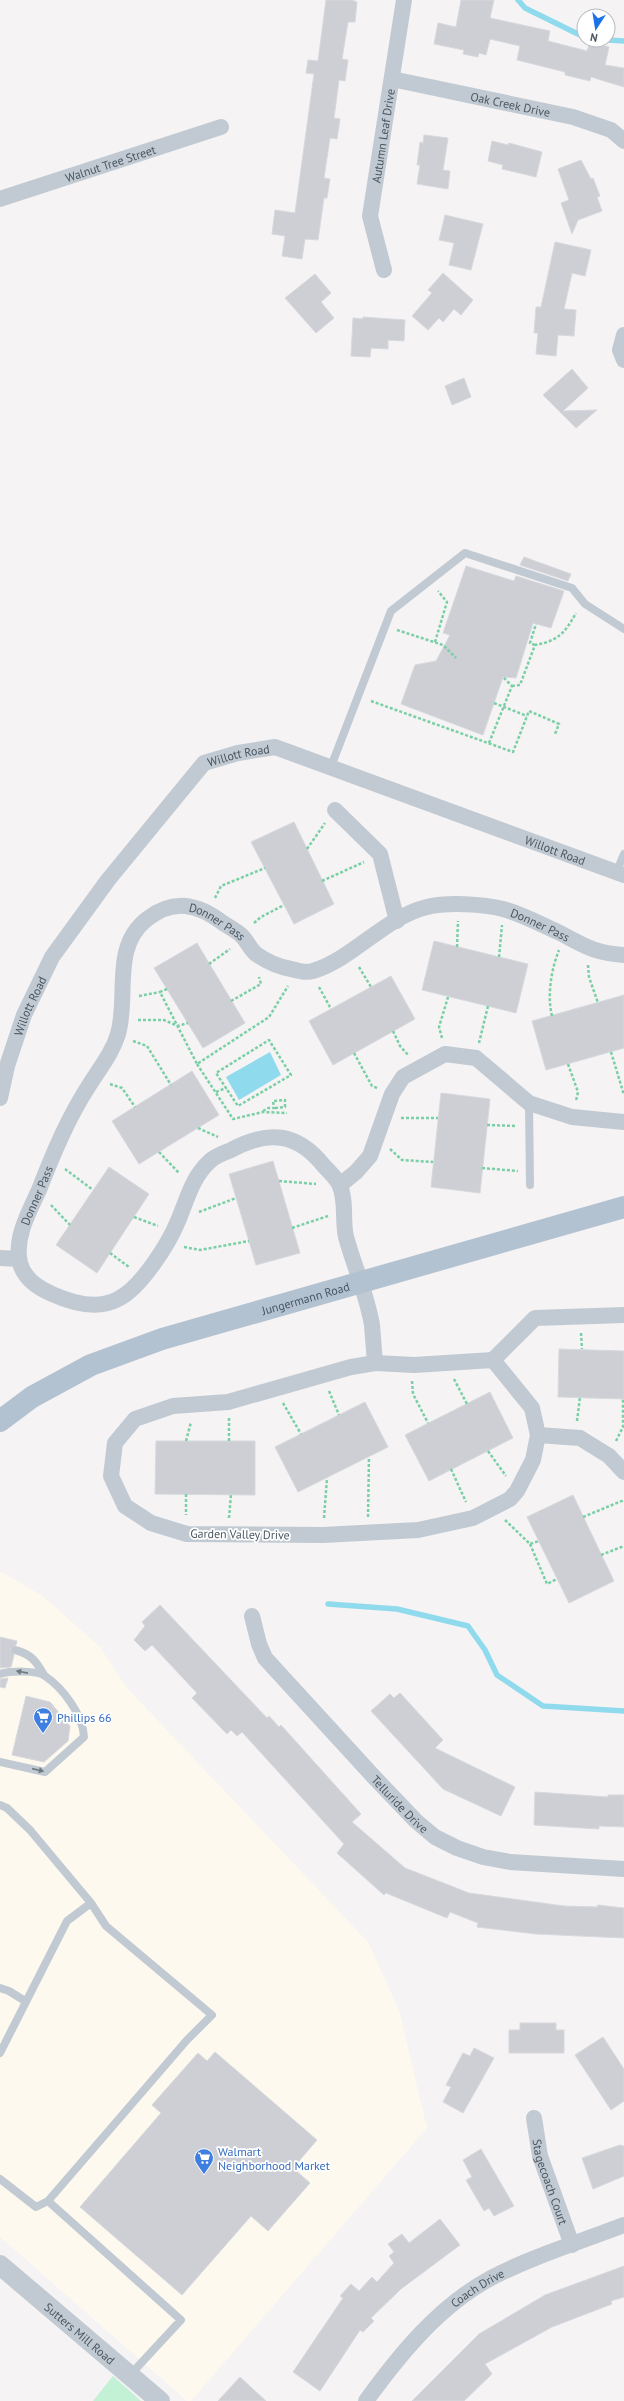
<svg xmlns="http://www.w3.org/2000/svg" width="624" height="2401" font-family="'PT Sans',sans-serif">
	<rect width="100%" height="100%" fill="#f5f3f3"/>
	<path fill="#fdf9ef" d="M 0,1571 L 44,1597 L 100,1647 L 127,1688 L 368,1942 L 399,2010 L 427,2128 L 191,2401 L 187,2401 L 0,2237 Z"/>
	<path fill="#c3f1d5" d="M 113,2376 L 141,2401 L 93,2401 Z"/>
	<path fill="#90daee" d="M 270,1052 L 281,1075 L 239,1100 L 226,1077 Z"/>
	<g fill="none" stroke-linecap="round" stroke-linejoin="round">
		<path stroke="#90daee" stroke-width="5.5" d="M 518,0 L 525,8 L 584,37
			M 608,40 L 624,41
			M 328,1604 L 397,1609 L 468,1626 L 485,1650 L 497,1675 L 543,1706 L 624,1711"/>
	</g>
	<path fill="#cdcfd5" stroke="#d7d9de" d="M 326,0 L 352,0 L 357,2 L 355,22 L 348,22 L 342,59 L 348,60 L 345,81 L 339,80 L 334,118 L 340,119 L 337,139 L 330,138 L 324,178 L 330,179 L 327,198 L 324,198 L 318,240 L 305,239 L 302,259 L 282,256 L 285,236 L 272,234 L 275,210 L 295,213 L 314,74 L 306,73 L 308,60 L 318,61 Z
		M 461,0 L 494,0 L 490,18 L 550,31 L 548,41 L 587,51 L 590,42 L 609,47 L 605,65 L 624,68 L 624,87 L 591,77 L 590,81 L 565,75 L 565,72 L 517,60 L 520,46 L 490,39 L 486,55 L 479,53 L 478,57 L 463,54 L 464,50 L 434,44 L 438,23 L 456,27 Z
		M 424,135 L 448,138 L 443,170 L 450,171 L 448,189 L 417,184 L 420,165 L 417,165 L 420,142 L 423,143 Z
		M 492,141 L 508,145 L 509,143 L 542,152 L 536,177 L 502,169 L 503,165 L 488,161 Z
		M 581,160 L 591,179 L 593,178 L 600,196 L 597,197 L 602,211 L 578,220 L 572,234 L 561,203 L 569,200 L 558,169 Z
		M 445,215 L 483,224 L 471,270 L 449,265 L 454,243 L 439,240 Z
		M 555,242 L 591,250 L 585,276 L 572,273 L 564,309 L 576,310 L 574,336 L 558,335 L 556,356 L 536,354 L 538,333 L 534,333 L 536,307 L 541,307 Z
		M 443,273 L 473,300 L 461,315 L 454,309 L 443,322 L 439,318 L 428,330 L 412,316 L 432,293 L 428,290 Z
		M 315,274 L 331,293 L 321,302 L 334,318 L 316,333 L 285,298 Z
		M 363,317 L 405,320 L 404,341 L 388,340 L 388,349 L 371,348 L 370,357 L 351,356 L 353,318 L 363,319 Z
		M 572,369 L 588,388 L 563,411 L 597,410 L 576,428 L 543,395 Z
		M 464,378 L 471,397 L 452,405 L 445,386 Z
		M 524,557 L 571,574 L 568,581 L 520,565 Z
		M 466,566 L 514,581 L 516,576 L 564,591 L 551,628 L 533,623 L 516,678 L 503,677 L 483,735 L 401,704 L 415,665 L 436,661 L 450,635 L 443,633 Z
		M 294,822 L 334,904 L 294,924 L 251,842 Z
		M 434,941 L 528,964 L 516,1013 L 422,990 Z
		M 197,943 L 245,1023 L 203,1048 L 154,968 Z
		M 391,976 L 415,1019 L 333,1065 L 309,1021 Z
		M 624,995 L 624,1048 L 546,1070 L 532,1021 Z
		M 192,1071 L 219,1115 L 139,1164 L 112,1121 Z
		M 441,1093 L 490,1099 L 480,1193 L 431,1187 Z
		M 273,1161 L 300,1253 L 256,1265 L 229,1174 Z
		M 109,1167 L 149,1194 L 97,1273 L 56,1245 Z
		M 559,1349 L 624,1351 L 624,1399 L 558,1397 Z
		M 490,1392 L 513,1438 L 429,1481 L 405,1435 Z
		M 365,1402 L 388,1447 L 298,1492 L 275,1447 Z
		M 156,1441 L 255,1441 L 255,1495 L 155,1494 Z
		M 573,1495 L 614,1581 L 569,1603 L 527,1517 Z
		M 160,1605 L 267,1718 L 269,1716 L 279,1727 L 281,1725 L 361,1814 L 352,1822 L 405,1868 L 469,1893 L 564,1906 L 597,1907 L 598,1905 L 624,1908 L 624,1938 L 536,1934 L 477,1927 L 478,1923 L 450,1912 L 447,1918 L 386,1893 L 384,1895 L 337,1853 L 344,1844 L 242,1732 L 237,1736 L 231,1730 L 227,1734 L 192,1698 L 197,1693 L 152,1645 L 145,1651 L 134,1640 L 145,1626 L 142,1622 Z
		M 0,1637 L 17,1641 L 16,1645 L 10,1649 L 14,1655 L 11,1667 L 0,1668 Z
		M 8,1678 L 5,1688 L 0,1687 L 0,1679 Z
		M 400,1693 L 443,1740 L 435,1748 L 515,1787 L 501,1816 L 443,1789 L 371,1711 L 390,1694 L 394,1698 Z
		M 26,1696 L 50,1702 L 70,1726 L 68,1741 L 44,1762 L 12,1755 Z
		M 535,1792 L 608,1797 L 608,1795 L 624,1795 L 624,1827 L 599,1826 L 599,1829 L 534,1825 Z
		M 520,2023 L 556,2023 L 556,2030 L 564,2030 L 564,2053 L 509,2053 L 509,2030 L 520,2030 Z
		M 603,2037 L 624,2069 L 624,2101 L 611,2110 L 575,2055 Z
		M 474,2048 L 494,2058 L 463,2113 L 443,2102 L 451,2087 L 446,2085 L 463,2053 L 470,2056 Z
		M 215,2052 L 317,2140 L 293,2168 L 310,2183 L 268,2231 L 251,2216 L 182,2295 L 80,2207 L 161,2113 L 152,2105 L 198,2053 L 207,2061 Z
		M 620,2145 L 624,2146 L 624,2176 L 593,2189 L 582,2158 Z
		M 481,2149 L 514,2206 L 494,2216 L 489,2208 L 484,2211 L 466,2180 L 472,2177 L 463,2160 Z
		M 440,2219 L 460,2245 L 401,2289 L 371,2318 L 374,2321 L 363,2332 L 360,2330 L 320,2391 L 293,2372 L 343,2298 L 340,2296 L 351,2284 L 359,2291 L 372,2277 L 377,2282 L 394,2263 L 389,2256 L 394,2252 L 388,2244 L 402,2234 L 409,2243 Z
		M 624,2266 L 624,2297 L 611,2301 L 612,2304 L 552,2327 L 485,2364 L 492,2374 L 464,2401 L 412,2401 L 479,2334 L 545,2295 Z
		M 240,2377 L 266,2401 L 218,2401 Z"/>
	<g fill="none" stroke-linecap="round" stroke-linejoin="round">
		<path stroke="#7ad0a6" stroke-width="2.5" stroke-dasharray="3 2" stroke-linecap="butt" d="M 397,630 L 443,645 L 456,658
			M 435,642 L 447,602 L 438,591
			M 535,645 L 530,643 L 536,624
			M 512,686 L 520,685 L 535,645 C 558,641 565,633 576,613
			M 371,701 L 513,752 L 529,711 L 559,724 L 555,734
			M 494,703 L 527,716
			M 489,743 L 512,686 L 503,677
			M 307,849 L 325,823
			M 322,881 L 364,862
			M 215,898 L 221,886 L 265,868
			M 254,923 L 261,917 L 284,905
			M 457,947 L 458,921
			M 499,957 L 502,925
			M 209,964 L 230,949
			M 588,965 L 589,977 L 598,1003
			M 359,967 L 371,987
			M 319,987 L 331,1009
			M 167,989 L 160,992 L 197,1064 L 269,1017 L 288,986
			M 139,996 L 160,992
			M 231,1001 L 261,984 L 259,977
			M 552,1016 C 547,996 551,970 559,950
			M 138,1020 L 164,1020 L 178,1026 L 188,1023
			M 393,1031 L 400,1046 L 409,1056
			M 442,1038 L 439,1027 L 448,997
			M 133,1041 L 147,1046 L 171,1085
			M 479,1043 L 488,1006
			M 611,1052 L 624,1095
			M 354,1053 L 372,1086 L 377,1088
			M 197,1064 L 233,1119 L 263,1112 L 287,1113
			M 568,1064 L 578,1092 L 576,1101
			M 110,1084 L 122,1088 L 135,1107
			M 216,1092 L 226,1088 L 216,1073 L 269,1040 L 291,1075 L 238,1106 L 226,1088
			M 263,1111 L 268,1108 L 274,1108 L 273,1101 L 285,1100 L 285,1107 L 274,1108
			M 401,1118 L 438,1118
			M 487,1125 L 517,1126
			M 198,1128 L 218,1137
			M 390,1149 L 402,1160 L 433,1162
			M 159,1152 L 179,1173
			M 482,1168 L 518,1171
			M 65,1169 L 93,1190
			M 279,1181 L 316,1184
			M 51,1205 L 70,1225
			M 199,1212 L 236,1198
			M 134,1217 L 158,1226
			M 292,1228 L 328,1216
			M 184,1247 L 200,1250 L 249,1241
			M 110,1253 L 129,1267
			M 581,1333 L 582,1349
			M 454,1379 L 467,1404
			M 412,1381 L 413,1394 L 428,1423
			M 329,1391 L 339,1415
			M 283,1403 L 301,1434
			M 229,1418 L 229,1441
			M 577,1421 L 580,1397
			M 186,1441 L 191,1422
			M 616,1441 L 623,1427 L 623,1398
			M 488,1451 L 506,1476
			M 451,1469 L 466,1502
			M 186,1494 L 186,1515
			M 368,1517 L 369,1457
			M 583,1517 L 624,1500
			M 229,1518 L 231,1494
			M 324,1518 L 327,1478
			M 505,1520 L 530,1544 L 539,1541
			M 530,1544 L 547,1584 L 557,1579
			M 601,1555 L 624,1546"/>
		<path stroke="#c1cad2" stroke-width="8" d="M 330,769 L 391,611 L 465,553 L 572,588 L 585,604 L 624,629
			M 616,873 L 624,854
			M 529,1103 L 530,1185
			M 15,1650 C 31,1654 36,1661 44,1675
			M 0,1674 C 10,1671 37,1670 45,1676 C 63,1688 83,1715 84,1737 L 45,1772 L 0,1762
			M 0,1805 L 7,1808 L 30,1830 L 91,1903 L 106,1926 L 212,2015 L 187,2040 L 48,2201 L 36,2207 L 0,2179
			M 0,1988 L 9,1991 L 25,2001
			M 0,2053 L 67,1921 L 91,1903
			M 48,2201 L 181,2320 L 130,2375"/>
		<g stroke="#c1cad2" stroke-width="16">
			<path id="s1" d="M 392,79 L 573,117 L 611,130 L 624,141"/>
			<path id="s2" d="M 0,199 L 221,127"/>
			<path id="s3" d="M 384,270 L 370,216 L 404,0"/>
			<path d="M 624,335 L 620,350 L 624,360"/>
			<path d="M 335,810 L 380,854 L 397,921"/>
			<path id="s4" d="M 0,1098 L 7,1066 L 24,1015 L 52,957 L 108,880 L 204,763 L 238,753 L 275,747 L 624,875"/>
			<path d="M 340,1185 L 356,1172 L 370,1156 L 392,1094 L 403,1077 L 445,1054 L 476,1058 L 529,1103 L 572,1117 L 624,1122"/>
			<path d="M 0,1258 L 19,1259"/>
			<path d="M 493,1360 L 532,1408 L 538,1435 L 533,1460 L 517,1491 L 510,1499 L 473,1518 L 418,1530 L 323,1535 L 187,1534 L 151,1523 L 125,1506 L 111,1476 L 115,1443 L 135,1419 L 173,1406 L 228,1402 L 351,1367 L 375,1363 L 414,1365 Z"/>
			<path d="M 493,1360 L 535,1318 L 624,1315"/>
			<path id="s5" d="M 375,1363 C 374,1351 373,1338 372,1325 C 367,1295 354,1266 346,1237 C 342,1220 347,1200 339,1184 C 336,1178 329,1171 324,1166 C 297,1132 268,1130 231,1150 C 224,1153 215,1156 210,1161 C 192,1177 187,1200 178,1221 C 169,1243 141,1288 118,1299 C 98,1310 72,1303 52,1294 C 38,1288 24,1278 20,1263 C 14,1238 29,1212 39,1190 C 53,1154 67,1120 88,1087 C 99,1069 112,1054 118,1034 C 129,996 111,947 147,919 C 174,898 198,904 223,923 C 229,927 237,931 242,936 C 247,941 250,949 256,954 C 266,961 279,967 291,969 C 298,971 307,973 313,971 C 353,959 385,917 427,907 C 447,902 484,904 503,909 C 522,914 542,925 560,933 C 585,946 594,953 624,955"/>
			<path d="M 538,1435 L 580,1438 L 609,1456 L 624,1472"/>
			<path id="s6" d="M 252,1616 L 259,1644 L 265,1658 L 373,1776 L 416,1821 L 435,1837 L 457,1848 L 483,1857 L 510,1862 L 624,1869"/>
			<path id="s7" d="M 534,2118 L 540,2156 L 572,2245"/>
			<path id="s8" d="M 366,2401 C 400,2354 439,2306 491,2278 C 533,2256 580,2242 624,2225"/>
		</g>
		<path stroke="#c1cad2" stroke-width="20" id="s9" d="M 0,2265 L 160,2401"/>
		<path stroke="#b3c2d1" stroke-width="22" id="s10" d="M 0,1421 L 32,1397 L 91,1365 L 162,1339 L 624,1207"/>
	</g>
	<defs><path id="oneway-solid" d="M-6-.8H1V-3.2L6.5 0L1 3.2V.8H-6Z"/></defs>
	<g fill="#6e7983">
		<use href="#oneway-solid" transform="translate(22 1672) rotate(-169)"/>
		<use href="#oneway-solid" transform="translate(38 1770) rotate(13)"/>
	</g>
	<defs>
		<symbol id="supermarket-pin" viewBox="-11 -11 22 30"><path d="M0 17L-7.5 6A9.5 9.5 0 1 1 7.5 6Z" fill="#3f7fe0" stroke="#fff"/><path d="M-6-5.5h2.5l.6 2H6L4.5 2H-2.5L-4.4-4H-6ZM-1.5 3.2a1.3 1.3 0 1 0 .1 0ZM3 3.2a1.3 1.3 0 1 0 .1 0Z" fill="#fff"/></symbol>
	</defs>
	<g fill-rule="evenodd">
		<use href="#supermarket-pin" x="32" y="1706" width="22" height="30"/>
		<use href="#supermarket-pin" x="193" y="2147" width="22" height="30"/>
	</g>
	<g text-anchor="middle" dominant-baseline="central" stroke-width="3.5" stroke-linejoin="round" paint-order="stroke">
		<g font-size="12" fill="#4a5661" stroke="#fff">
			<text stroke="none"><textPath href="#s1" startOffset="121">Oak Creek Drive</textPath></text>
			<text stroke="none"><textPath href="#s3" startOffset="137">Autumn Leaf Drive</textPath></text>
			<text stroke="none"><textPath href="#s2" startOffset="116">Walnut Tree Street</textPath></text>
			<text stroke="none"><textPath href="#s4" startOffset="433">Willott Road</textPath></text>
			<text stroke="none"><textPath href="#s4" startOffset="769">Willott Road</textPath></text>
			<text stroke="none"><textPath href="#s5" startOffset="1071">Donner Pass</textPath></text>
			<text stroke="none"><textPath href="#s5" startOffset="1432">Donner Pass</textPath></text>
			<text stroke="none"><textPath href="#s4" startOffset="97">Willott Road</textPath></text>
			<text stroke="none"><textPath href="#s5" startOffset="690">Donner Pass</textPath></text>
			<text stroke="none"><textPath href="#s10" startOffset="332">Jungermann Road</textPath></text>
			<text transform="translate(240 1534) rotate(1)">Garden Valley Drive</text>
			<text stroke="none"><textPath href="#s6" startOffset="243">Telluride Drive</textPath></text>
			<text stroke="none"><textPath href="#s7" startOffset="66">Stagecoach Court</textPath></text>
			<text stroke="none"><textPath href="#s8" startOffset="160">Coach Drive</textPath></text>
			<text stroke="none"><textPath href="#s9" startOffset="105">Sutters Mill Road</textPath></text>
		</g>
		<g font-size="12" fill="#366cbe" stroke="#fff" text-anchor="start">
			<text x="57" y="1717">Phillips 66</text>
			<text x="218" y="2151">Walmart<tspan x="218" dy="14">Neighborhood Market</tspan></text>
		</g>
	</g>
	<g transform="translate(596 28) rotate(192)"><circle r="19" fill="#ffffff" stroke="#b7bbc0"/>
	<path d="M0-3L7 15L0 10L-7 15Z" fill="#1a73e8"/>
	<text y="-6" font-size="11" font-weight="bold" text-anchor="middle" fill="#4a5661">N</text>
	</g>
</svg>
